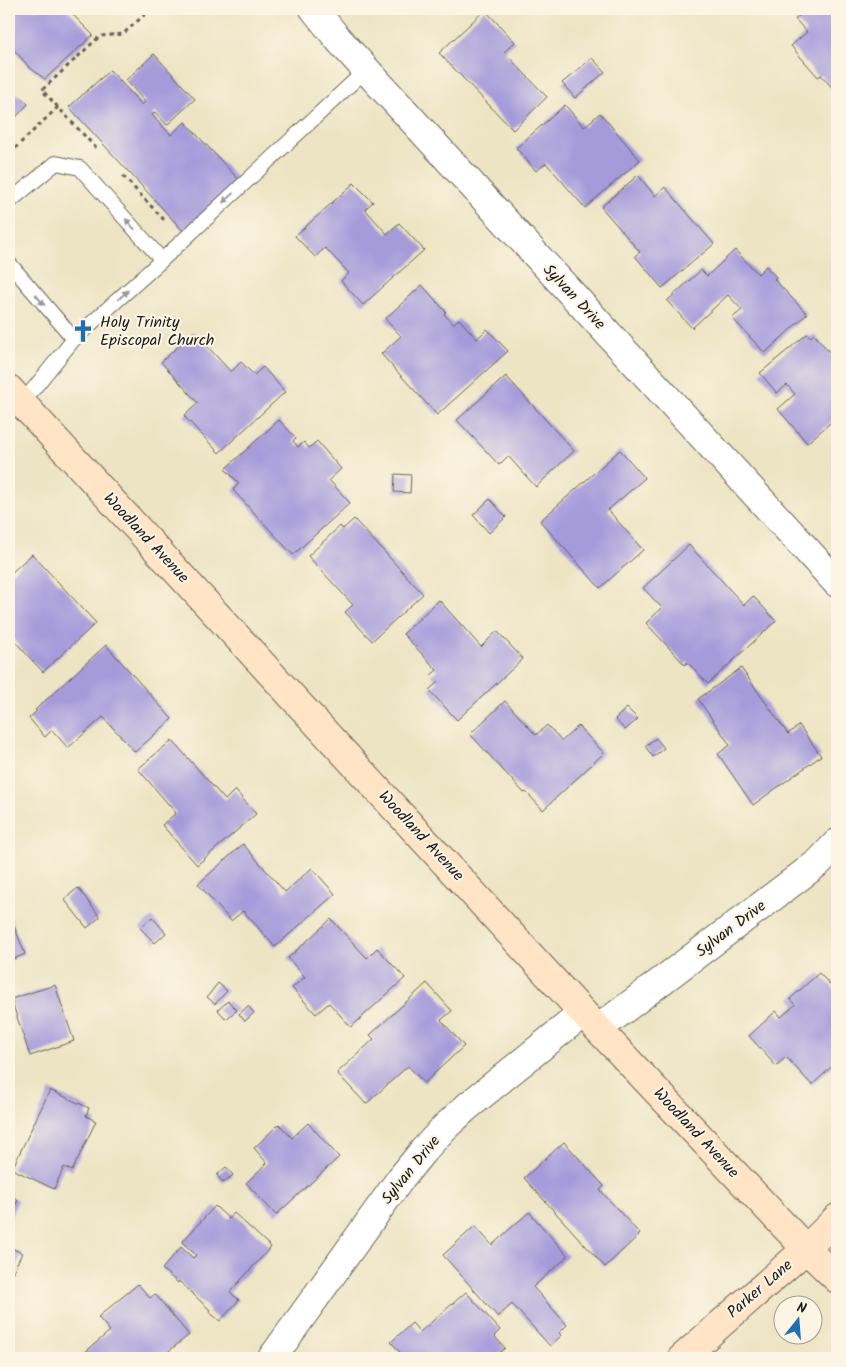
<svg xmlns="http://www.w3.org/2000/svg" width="846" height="1367" font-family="Kalam,sans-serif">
	<rect width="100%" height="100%" fill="#fcf5e5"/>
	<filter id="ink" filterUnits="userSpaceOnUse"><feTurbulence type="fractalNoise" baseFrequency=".02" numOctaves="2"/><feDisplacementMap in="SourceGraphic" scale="10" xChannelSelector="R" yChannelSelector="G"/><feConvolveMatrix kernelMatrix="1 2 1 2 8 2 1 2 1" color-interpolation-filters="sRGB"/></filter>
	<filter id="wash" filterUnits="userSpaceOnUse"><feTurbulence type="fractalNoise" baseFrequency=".0096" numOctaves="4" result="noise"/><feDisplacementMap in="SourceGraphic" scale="20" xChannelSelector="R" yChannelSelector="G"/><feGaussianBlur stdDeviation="1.12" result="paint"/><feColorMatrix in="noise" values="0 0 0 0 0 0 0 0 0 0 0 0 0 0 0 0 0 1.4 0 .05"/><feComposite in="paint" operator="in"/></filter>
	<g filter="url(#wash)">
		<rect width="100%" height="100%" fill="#ede4c3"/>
		<g id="blocks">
			<path fill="#a59bdb" d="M 9,9 L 67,9 L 93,35 L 45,79 L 29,67 L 9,44 Z
				M 807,9 L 821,9 L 826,15 L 834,9 L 837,9 L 837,93 L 821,75 L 818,77 L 791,46 L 807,32 L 795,19 Z
				M 485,10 L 515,42 L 504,52 L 547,97 L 513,130 L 439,53 Z
				M 154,54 L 195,99 L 167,125 L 155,112 L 152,115 L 171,135 L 185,122 L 239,180 L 185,233 L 69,107 L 110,70 L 142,105 L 145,102 L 126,80 Z
				M 592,58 L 605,72 L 575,98 L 562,83 Z
				M 9,87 L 28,104 L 9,125 Z
				M 565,105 L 584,127 L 600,113 L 640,160 L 585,208 L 546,163 L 536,171 L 516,148 Z
				M 638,175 L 655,196 L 665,187 L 714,244 L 662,288 L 635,256 L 640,252 L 601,207 Z
				M 354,183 L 373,202 L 365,209 L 387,234 L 399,223 L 424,250 L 363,305 L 341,281 L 349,273 L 325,248 L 315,257 L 295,236 Z
				M 735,250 L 758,274 L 766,266 L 776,277 L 774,279 L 807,314 L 765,353 L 732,318 L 742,310 L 728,295 L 692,328 L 667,301 L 701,270 L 707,276 Z
				M 422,285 L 446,312 L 444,314 L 453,324 L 459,319 L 477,339 L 487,329 L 508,351 L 437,415 L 381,354 L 401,336 L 385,319 Z
				M 194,332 L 231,372 L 241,362 L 254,375 L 263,367 L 285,392 L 219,453 L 184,416 L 198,403 L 161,362 Z
				M 807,334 L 811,337 L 814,334 L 837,361 L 837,417 L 807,443 L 778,409 L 795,394 L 787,385 L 777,393 L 760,373 Z
				M 506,376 L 574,451 L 536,487 L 508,456 L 499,465 L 457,420 Z
				M 279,420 L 296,438 L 293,441 L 298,447 L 304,442 L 309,448 L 317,441 L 341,469 L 329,480 L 350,503 L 293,555 L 233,490 L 239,483 L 225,469 Z
				M 620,450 L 645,478 L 608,510 L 643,550 L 600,588 L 540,521 Z
				M 837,458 L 837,469 L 832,463 Z
				M 395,474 L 411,475 L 410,493 L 394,492 Z
				M 490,499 L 506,517 L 489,533 L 473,515 Z
				M 354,519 L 423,594 L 372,641 L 345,612 L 353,605 L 308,556 L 340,526 L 343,529 Z
				M 689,545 L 744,605 L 753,596 L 776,621 L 708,684 L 687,662 L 685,665 L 646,623 L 662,608 L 643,588 Z
				M 32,554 L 96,623 L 43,672 L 9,635 L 9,575 Z
				M 439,600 L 481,647 L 497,631 L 523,659 L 457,720 L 429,690 L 438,682 L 431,675 L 437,670 L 403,634 Z
				M 106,645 L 172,719 L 135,752 L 103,717 L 68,748 L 52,730 L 45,737 L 29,718 L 37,711 L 35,710 Z
				M 741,668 L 788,734 L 799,725 L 821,756 L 753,805 L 718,754 L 730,745 L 698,699 Z
				M 505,701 L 536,735 L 547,725 L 562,741 L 578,726 L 604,753 L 543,810 L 526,792 L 524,793 L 470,734 Z
				M 627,708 L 638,719 L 625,730 L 615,719 Z
				M 656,738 L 664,748 L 653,757 L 645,746 Z
				M 172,740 L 225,800 L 235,790 L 256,814 L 197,865 L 162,825 L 176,813 L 138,769 Z
				M 243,844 L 285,892 L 312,868 L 335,894 L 275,947 L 243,911 L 231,921 L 198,884 Z
				M 78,888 L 100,917 L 87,928 L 64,899 Z
				M 9,913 L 25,954 L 9,961 Z
				M 152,917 L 166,933 L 155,943 L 140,928 Z
				M 331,919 L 367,958 L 377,948 L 405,978 L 351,1027 L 329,1003 L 316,1014 L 292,988 L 305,977 L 288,958 Z
				M 819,973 L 837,992 L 837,1009 L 833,1012 L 837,1016 L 837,1062 L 812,1085 L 786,1057 L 776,1066 L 749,1036 L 776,1011 L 781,1017 L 795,1005 L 790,999 Z
				M 218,983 L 227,991 L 215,1004 L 207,997 Z
				M 427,983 L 452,1011 L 441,1020 L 464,1046 L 424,1083 L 408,1066 L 366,1104 L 337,1073 L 374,1039 L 370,1035 Z
				M 55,985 L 74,1041 L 30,1056 L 11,999 Z
				M 228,1001 L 237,1010 L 226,1019 L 218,1010 Z
				M 248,1006 L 254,1013 L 245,1021 L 239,1014 Z
				M 50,1090 L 89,1108 L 86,1116 L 96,1121 L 72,1171 L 64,1167 L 54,1189 L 12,1169 Z
				M 308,1123 L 339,1157 L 276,1215 L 246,1183 L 267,1163 L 254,1148 L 279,1124 L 292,1138 Z
				M 564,1142 L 604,1186 L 600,1190 L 640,1234 L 605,1267 L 524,1178 Z
				M 226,1167 L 233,1175 L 223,1183 L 217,1175 Z
				M 9,1195 L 18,1200 L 9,1221 Z
				M 215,1206 L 229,1219 L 234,1213 L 271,1247 L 230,1292 L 239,1300 L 220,1321 L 209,1312 L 210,1310 L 179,1281 L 178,1283 L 162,1269 L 181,1247 L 193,1258 L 196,1255 L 182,1242 Z
				M 529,1212 L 568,1256 L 533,1287 L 567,1325 L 559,1333 L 562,1335 L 550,1346 L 512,1304 L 498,1317 L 443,1255 L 475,1226 L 492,1245 Z
				M 9,1247 L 22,1253 L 9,1280 Z
				M 138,1284 L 150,1298 L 155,1294 L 189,1335 L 160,1358 L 87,1358 L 83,1354 L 110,1331 L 98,1317 Z
				M 466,1292 L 500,1330 L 494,1336 L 505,1348 L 493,1358 L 405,1358 L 391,1342 L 412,1323 L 420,1332 Z"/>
		</g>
	</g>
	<g filter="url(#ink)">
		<use href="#blocks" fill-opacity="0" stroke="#656256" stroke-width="1"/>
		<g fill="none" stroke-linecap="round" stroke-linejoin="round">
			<defs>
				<path id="lane" d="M 9,202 L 56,163 L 80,168 L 162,260
					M 9,263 L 74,339
					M 22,403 L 74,339 L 162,260 L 366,70"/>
				<path id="street" d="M 314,9 L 338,39 L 837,583
					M 598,1029 L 819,862 L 837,843
					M 272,1358 L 401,1178 L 423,1151 L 444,1128 L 468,1106 L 583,1013"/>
				<path id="secondary" d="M 9,389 L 598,1029 L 806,1249 L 837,1279
					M 682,1358 L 806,1249 L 837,1218"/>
			</defs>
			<use href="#lane" stroke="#656256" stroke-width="16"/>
			<use href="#street" stroke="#656256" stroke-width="30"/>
			<use href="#secondary" stroke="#656256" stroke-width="30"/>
			<path stroke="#656256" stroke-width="3" stroke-dasharray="4 4" stroke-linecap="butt" d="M 96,148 L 42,90 L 100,36 L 123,34 L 151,9
				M 9,154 L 58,107
				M 123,176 L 166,222"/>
			<use href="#lane" stroke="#fff" stroke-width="14"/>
			<use href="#street" stroke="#fff" stroke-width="28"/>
			<use href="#secondary" stroke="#ffe4c6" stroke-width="28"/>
		</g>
		<defs><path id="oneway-solid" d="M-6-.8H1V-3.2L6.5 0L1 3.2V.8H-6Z" transform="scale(1.25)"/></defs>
		<g fill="#999">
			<use href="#oneway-solid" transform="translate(228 198) rotate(137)"/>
			<use href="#oneway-solid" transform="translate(130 224) rotate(-132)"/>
			<use href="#oneway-solid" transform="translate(123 295) rotate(-42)"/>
			<use href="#oneway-solid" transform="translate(40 300) rotate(50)"/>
		</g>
	</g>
	<defs>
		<symbol id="church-bare" viewBox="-9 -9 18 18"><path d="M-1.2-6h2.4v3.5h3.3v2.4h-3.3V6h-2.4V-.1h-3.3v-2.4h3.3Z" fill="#1f6fb2" stroke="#fcf5e5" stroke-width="2.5" paint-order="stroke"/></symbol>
	</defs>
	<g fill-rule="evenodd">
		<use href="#church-bare" x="67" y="315" width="32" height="32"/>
	</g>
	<g text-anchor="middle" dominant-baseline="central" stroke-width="4" stroke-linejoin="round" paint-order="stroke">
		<g font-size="16" fill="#1c1c1c" stroke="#fcf5e5">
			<text transform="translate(574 297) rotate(47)">Sylvan Drive</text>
			<text transform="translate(146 538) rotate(47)">Woodland Avenue</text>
			<text transform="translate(421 836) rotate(47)">Woodland Avenue</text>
			<text transform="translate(731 929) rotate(-37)">Sylvan Drive</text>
			<text transform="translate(696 1133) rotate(47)">Woodland Avenue</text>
			<text transform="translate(411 1170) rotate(-51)">Sylvan Drive</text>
			<text transform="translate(760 1289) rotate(-41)">Parker Lane</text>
		</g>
		<g font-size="16" fill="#1c1c1c" stroke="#fcf5e5" text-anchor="start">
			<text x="100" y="322">Holy Trinity<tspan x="100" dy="18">Episcopal Church</tspan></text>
		</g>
	</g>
	<rect width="846" height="1367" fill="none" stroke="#fcf5e5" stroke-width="30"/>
	<g transform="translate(798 1320) rotate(17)"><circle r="24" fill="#fcf5e5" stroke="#a29e95"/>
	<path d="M0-4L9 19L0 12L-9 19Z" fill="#1f6fb2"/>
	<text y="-8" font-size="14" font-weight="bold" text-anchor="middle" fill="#1c1c1c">N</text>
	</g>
</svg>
